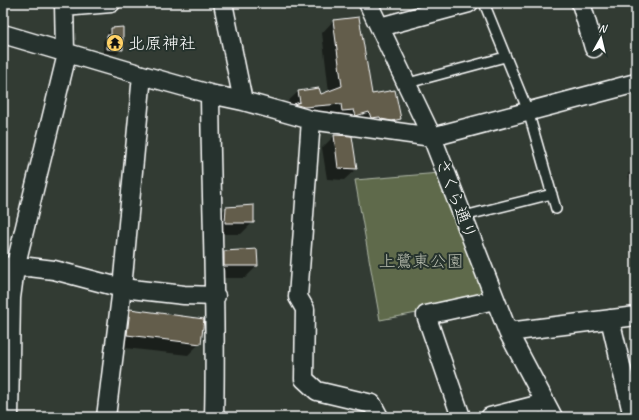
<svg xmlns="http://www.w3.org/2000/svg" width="639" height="420" font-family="Caveat,'Klee One',sans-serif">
	<rect width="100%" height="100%" fill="#323b33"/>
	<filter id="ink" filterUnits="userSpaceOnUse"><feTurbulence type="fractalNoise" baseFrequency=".025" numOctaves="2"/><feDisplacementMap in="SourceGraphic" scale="8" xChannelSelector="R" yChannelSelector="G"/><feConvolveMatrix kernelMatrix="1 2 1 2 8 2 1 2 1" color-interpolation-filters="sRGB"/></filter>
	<g filter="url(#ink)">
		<path fill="#5e6b4c" stroke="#aeb5a6" d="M 440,173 L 490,297 L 422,312 L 380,320 L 355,180 Z"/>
		<path fill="#0007" d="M 333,21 L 371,95 L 400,119 L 388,131 L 288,112 L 286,103 L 298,92 L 319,89 L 320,95 L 329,92 L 322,33 Z
			M 111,29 L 122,49 L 117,54 L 103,53 L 103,41 L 106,37 L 107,34 Z
			M 334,136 L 356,169 L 344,180 L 327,179 L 322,148 Z
			M 636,166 L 636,207 L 628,174 Z
			M 226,208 L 253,222 L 241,234 L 214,234 L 214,219 Z
			M 224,252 L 257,266 L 245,278 L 213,278 L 212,264 Z
			M 130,310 L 200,343 L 188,355 L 116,347 L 119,321 Z"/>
		<path fill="#635d4c" stroke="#fff" d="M 359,17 L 372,94 L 395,90 L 401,119 L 392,121 L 381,119 L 380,117 L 371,118 L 369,112 L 356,116 L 354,110 L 342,111 L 341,104 L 304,107 L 294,104 L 300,102 L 298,91 L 319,88 L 321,94 L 342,86 L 333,20 Z
			M 123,27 L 123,50 L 107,49 L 107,35 L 111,35 L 111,28 Z
			M 334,135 L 352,136 L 357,169 L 338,168 Z
			M 254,205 L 254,223 L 225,223 L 226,207 Z
			M 257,249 L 258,266 L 224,266 L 224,251 Z
			M 130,309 L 204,319 L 201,344 L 127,335 Z"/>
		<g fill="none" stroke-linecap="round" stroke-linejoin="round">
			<defs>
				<path id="lane" d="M 484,3 L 528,111 L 556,209
					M 408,83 L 505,57
					M 464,216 L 552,194"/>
				<path id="street" d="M 64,3 L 65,53
					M 223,3 L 243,101
					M 368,3 L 432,137 L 508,332 L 553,417
					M 581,3 L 594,48
					M 64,7 L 111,3
					M 380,27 L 469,3
					M 3,34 L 142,75 L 210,94 L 243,101 L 311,120 L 432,137 L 636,83
					M 210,94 C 211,202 217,309 214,417
					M 311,120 L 298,297 L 305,309 L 304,379 L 317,391 L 372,404 L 379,417
					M 4,266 L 15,268 L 29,267 L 54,270 L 122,288 L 184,295 L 216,296
					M 610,319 L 633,417
					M 508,332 L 636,316
					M 9,417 L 11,298 L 15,268 L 67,54
					M 106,417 L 122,288 L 142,75
					M 461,417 L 426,315 L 495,300
					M 490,417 L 545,403"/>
			</defs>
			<use href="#lane" stroke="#fff" stroke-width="12"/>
			<use href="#street" stroke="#fff" stroke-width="21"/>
			<use href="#lane" stroke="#26332d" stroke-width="9"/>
			<use href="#street" stroke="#26332d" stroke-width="18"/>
		</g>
	</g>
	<defs>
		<symbol id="temple-disc" viewBox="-11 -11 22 22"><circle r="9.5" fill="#ffd166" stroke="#26332d"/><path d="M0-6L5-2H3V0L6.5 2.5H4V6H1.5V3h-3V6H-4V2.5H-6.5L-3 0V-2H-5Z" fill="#111"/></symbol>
	</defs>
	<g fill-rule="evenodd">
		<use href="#temple-disc" x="105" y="33" width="20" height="20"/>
	</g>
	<g text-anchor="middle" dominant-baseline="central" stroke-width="4" stroke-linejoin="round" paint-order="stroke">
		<g font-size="17" fill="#fff" stroke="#26332d" text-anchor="start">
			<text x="128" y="43">北原神社</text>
		</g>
		<g font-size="17" fill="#fff" stroke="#26332d">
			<text transform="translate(456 199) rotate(69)">さくら通り</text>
		</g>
		<g font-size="17" fill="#b7bcae" stroke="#26332d">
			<text x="421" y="261">上鷺東公園</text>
		</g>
	</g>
	<rect width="639" height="420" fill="none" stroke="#26332d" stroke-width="16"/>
	<rect x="8" y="8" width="623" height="404" fill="none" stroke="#fff" stroke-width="1.5" filter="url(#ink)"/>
	<g transform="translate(601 38) rotate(8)" stroke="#26332d" stroke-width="3" paint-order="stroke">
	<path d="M0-3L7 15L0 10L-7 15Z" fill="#ffffff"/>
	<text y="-6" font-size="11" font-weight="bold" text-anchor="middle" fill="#ffffff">N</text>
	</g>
</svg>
